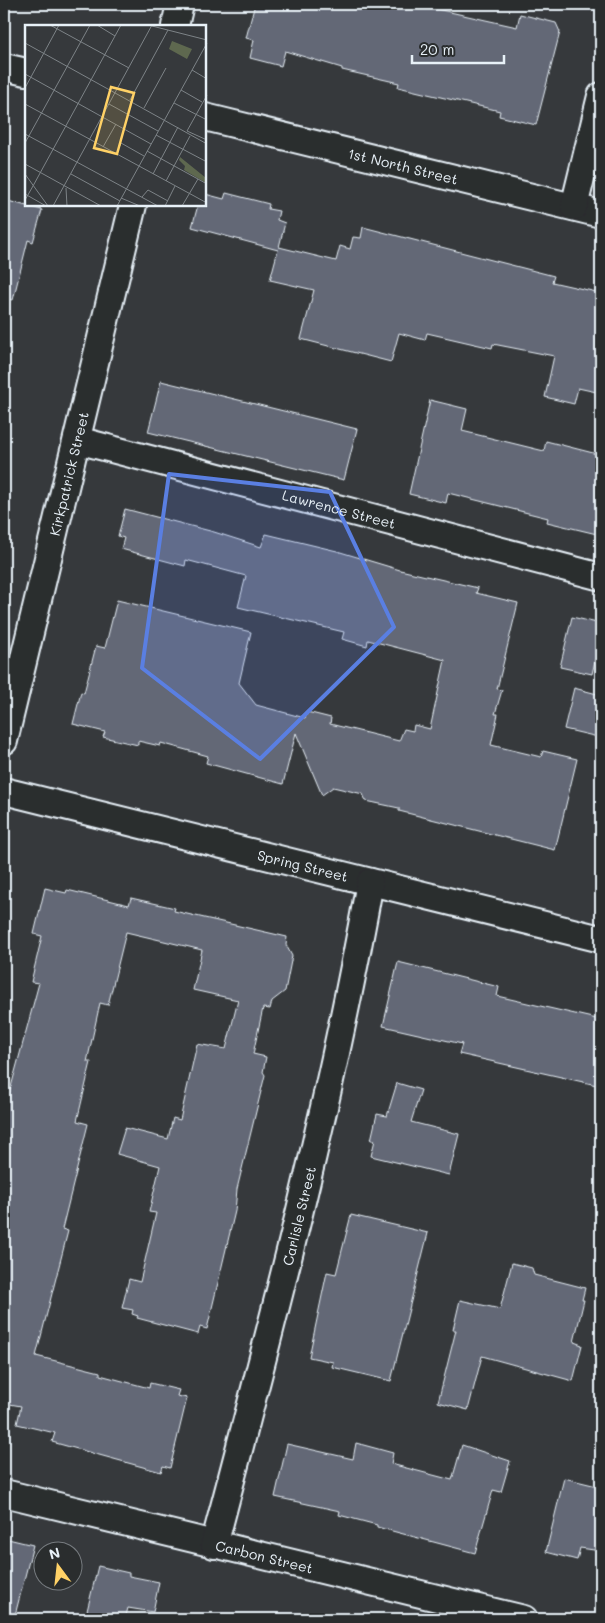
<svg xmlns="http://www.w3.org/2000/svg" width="605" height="1623" font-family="Mali,sans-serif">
	<rect width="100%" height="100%" fill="#36393c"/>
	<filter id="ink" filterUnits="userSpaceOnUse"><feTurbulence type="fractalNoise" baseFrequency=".02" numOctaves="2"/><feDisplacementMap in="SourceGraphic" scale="10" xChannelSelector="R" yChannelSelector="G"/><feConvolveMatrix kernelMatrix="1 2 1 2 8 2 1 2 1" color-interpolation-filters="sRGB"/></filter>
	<g filter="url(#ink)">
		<path fill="#646776" stroke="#e8f1f8" d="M 255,4 L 414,4 L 517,27 L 520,14 L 556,23 L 560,32 L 536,125 L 499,116 L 500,111 L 398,87 L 399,83 L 342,70 L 342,68 L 285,51 L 281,66 L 250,58 L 254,40 L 246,38 Z
			M 226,193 L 269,204 L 268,209 L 279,211 L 277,220 L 285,223 L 279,247 L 336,261 L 340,246 L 350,249 L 353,237 L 361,238 L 363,227 L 554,276 L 552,282 L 601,293 L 601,393 L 578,388 L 574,404 L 545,397 L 554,356 L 493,344 L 492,348 L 427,333 L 425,340 L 399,333 L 391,362 L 301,339 L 314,290 L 270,280 L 278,250 L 192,227 L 198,205 L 205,205 L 205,194 L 224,199 Z
			M 4,200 L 42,210 L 33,242 L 28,240 L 13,300 L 4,298 Z
			M 161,381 L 357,429 L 344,480 L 148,432 Z
			M 430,400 L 467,409 L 462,431 L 544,451 L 546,441 L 601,455 L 601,535 L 547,522 L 548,518 L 448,493 L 446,503 L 409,494 Z
			M 125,509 L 214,532 L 261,547 L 266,534 L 337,551 L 400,570 L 478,588 L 476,593 L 518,603 L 497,689 L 502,690 L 495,714 L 498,714 L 491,745 L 541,757 L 543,751 L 577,759 L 555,850 L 399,811 L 399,808 L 366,801 L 363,794 L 333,787 L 322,795 L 296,733 L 283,784 L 206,763 L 208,756 L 161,743 L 160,746 L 138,741 L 138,745 L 103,737 L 105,732 L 73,724 L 81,692 L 84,693 L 96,646 L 105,648 L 117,600 L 251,632 L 239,683 L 256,705 L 305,718 L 307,712 L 331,718 L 330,724 L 399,741 L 404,729 L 413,731 L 414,725 L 430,729 L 445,660 L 368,640 L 367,646 L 342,639 L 344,632 L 238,607 L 246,576 L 186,560 L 185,566 L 121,549 L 124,538 L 118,536 Z
			M 572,617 L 601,624 L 601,635 L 592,674 L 560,667 Z
			M 574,688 L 601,695 L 601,723 L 598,737 L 564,729 Z
			M 45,888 L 66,893 L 67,890 L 129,905 L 131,898 L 175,908 L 174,911 L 287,937 L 286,945 L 292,956 L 285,991 L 272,1001 L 270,1009 L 263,1008 L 253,1054 L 266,1057 L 263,1072 L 265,1075 L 237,1189 L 235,1211 L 207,1329 L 200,1327 L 198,1334 L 137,1318 L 138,1316 L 132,1314 L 133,1310 L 122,1308 L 129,1279 L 140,1282 L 156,1213 L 149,1212 L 160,1166 L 117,1154 L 125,1128 L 168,1139 L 173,1118 L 180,1120 L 197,1044 L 226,1049 L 238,1000 L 193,990 L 202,950 L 126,932 L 108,1005 L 100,1003 L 87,1062 L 91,1062 L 77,1121 L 88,1124 L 62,1229 L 68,1231 L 36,1356 L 100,1372 L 100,1375 L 149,1388 L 150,1383 L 179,1390 L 177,1396 L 187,1398 L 170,1468 L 163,1466 L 161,1472 L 52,1442 L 55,1433 L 17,1424 L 21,1406 L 4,1403 L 4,1113 L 39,983 L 31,982 L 42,936 L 34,934 Z
			M 398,962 L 499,987 L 497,996 L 601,1020 L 601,1086 L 459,1054 L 462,1044 L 383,1026 Z
			M 397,1083 L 421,1090 L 411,1122 L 459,1134 L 449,1175 L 371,1156 L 375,1140 L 371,1140 L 377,1114 L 387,1116 Z
			M 351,1215 L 428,1233 L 391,1381 L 332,1367 L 333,1362 L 309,1357 L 327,1272 L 336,1274 Z
			M 512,1263 L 532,1268 L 534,1275 L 585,1288 L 582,1300 L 584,1300 L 574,1342 L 582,1345 L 573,1381 L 482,1356 L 468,1410 L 438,1402 L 456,1330 L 453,1330 L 460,1300 L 500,1309 Z
			M 356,1443 L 393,1453 L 391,1464 L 452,1480 L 462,1445 L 510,1461 L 501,1492 L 493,1490 L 475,1553 L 377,1527 L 377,1525 L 339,1515 L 340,1511 L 275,1497 L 287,1444 L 353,1459 Z
			M 564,1478 L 601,1487 L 601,1551 L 580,1548 L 577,1560 L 546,1552 Z
			M 4,1538 L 33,1545 L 14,1619 L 4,1619 Z
			M 98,1566 L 129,1573 L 129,1576 L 159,1582 L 153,1612 L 128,1608 L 125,1619 L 85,1619 Z"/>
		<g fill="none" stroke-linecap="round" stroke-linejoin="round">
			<defs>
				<g id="street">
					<path d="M 175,26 L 180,4"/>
					<path d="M 4,67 L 26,72"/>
					<path id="s1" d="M 205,117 L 601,214"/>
					<path d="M 574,207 L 601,96"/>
					<path id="s2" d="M 77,440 L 601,577"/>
					<path id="s3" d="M 4,741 L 133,205"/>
					<path id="s4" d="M 4,791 L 601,939"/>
					<path id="s5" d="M 4,1493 L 524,1619"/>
					<path id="s6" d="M 214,1545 C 272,1325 330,1106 370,882"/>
				</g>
			</defs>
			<use href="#street" stroke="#e8f1f8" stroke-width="30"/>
			<use href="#street" stroke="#2a2d2e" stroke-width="26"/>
		</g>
	</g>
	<path fill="#5a7fe2" fill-opacity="0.2" stroke="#5a7fe2" stroke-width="4" stroke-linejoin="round" d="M 169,474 L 330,492 L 394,627 L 260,759 L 142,668 Z"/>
	<g text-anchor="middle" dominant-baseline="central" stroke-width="5" stroke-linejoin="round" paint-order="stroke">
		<g font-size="14" fill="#e8f1f8" stroke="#2a2d2e">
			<text stroke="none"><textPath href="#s1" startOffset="204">1st North Street</textPath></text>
			<text stroke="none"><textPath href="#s3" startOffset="275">Kirkpatrick Street</textPath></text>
			<text stroke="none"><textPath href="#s2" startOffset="271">Lawrence Street</textPath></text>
			<text stroke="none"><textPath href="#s4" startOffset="308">Spring Street</textPath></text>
			<text stroke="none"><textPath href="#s6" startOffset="340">Carlisle Street</textPath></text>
			<text stroke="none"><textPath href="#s5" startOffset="268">Carbon Street</textPath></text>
		</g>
	</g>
	<g transform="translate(25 25)">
		<rect width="181" height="181" fill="#36393c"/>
		<path d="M 147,16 L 167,24 L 162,34 L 144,24 ZM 155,132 L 181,153 L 181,158 L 159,145 L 160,141 L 154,135 Z" fill="#5e684f"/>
		<path fill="none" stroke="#7d8387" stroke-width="1" d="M 25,0 L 104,43M 72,0 L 90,11M 127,1 L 182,15M 0,18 L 182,119M 167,45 L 182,54M 0,49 L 126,119M 0,63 L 34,0M 156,65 L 177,77M 105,75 L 143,5M 149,78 L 182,95M 0,79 L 182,178M 84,79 L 133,106M 119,83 L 141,43M 162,106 L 182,70M 162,106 L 182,115M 0,109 L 133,181M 131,110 L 182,137M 0,118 L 65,0M 95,121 L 96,118 L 119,131M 78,122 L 91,99M 122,126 L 182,159M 0,139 L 76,181M 0,149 L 23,181M 46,149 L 95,176M 128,149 L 153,102M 141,156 L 165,111M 8,161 L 96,0M 41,163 L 42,181M 0,169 L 21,181M 117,172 L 123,165 L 143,176M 96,173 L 115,181M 0,175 L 8,161M 28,181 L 127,0M 92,181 L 182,18M 140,181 L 150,161M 157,181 L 173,154"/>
		<path fill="#ffd166" fill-opacity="0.15" stroke="#ffd166" stroke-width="2.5" d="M 86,62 L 109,68 L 92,129 L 69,123 Z"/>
		<rect width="181" height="181" fill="none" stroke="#e8f1f8" stroke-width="2.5"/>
	</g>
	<rect width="605" height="1623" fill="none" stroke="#2a2d2e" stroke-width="20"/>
	<rect x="10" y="10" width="585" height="1603" fill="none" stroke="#e8f1f8" stroke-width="2" filter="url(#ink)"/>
	<g transform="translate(58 1566) rotate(345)"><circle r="24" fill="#2a2d2e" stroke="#767b7f"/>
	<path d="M0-4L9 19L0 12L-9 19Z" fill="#ffd166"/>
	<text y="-8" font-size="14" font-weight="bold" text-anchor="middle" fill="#e8f1f8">N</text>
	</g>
	<path d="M412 55v8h92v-8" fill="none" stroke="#e8f1f8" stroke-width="2.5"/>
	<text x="420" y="55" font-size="15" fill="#e8f1f8" stroke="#2a2d2e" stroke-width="4" paint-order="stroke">20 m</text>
</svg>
